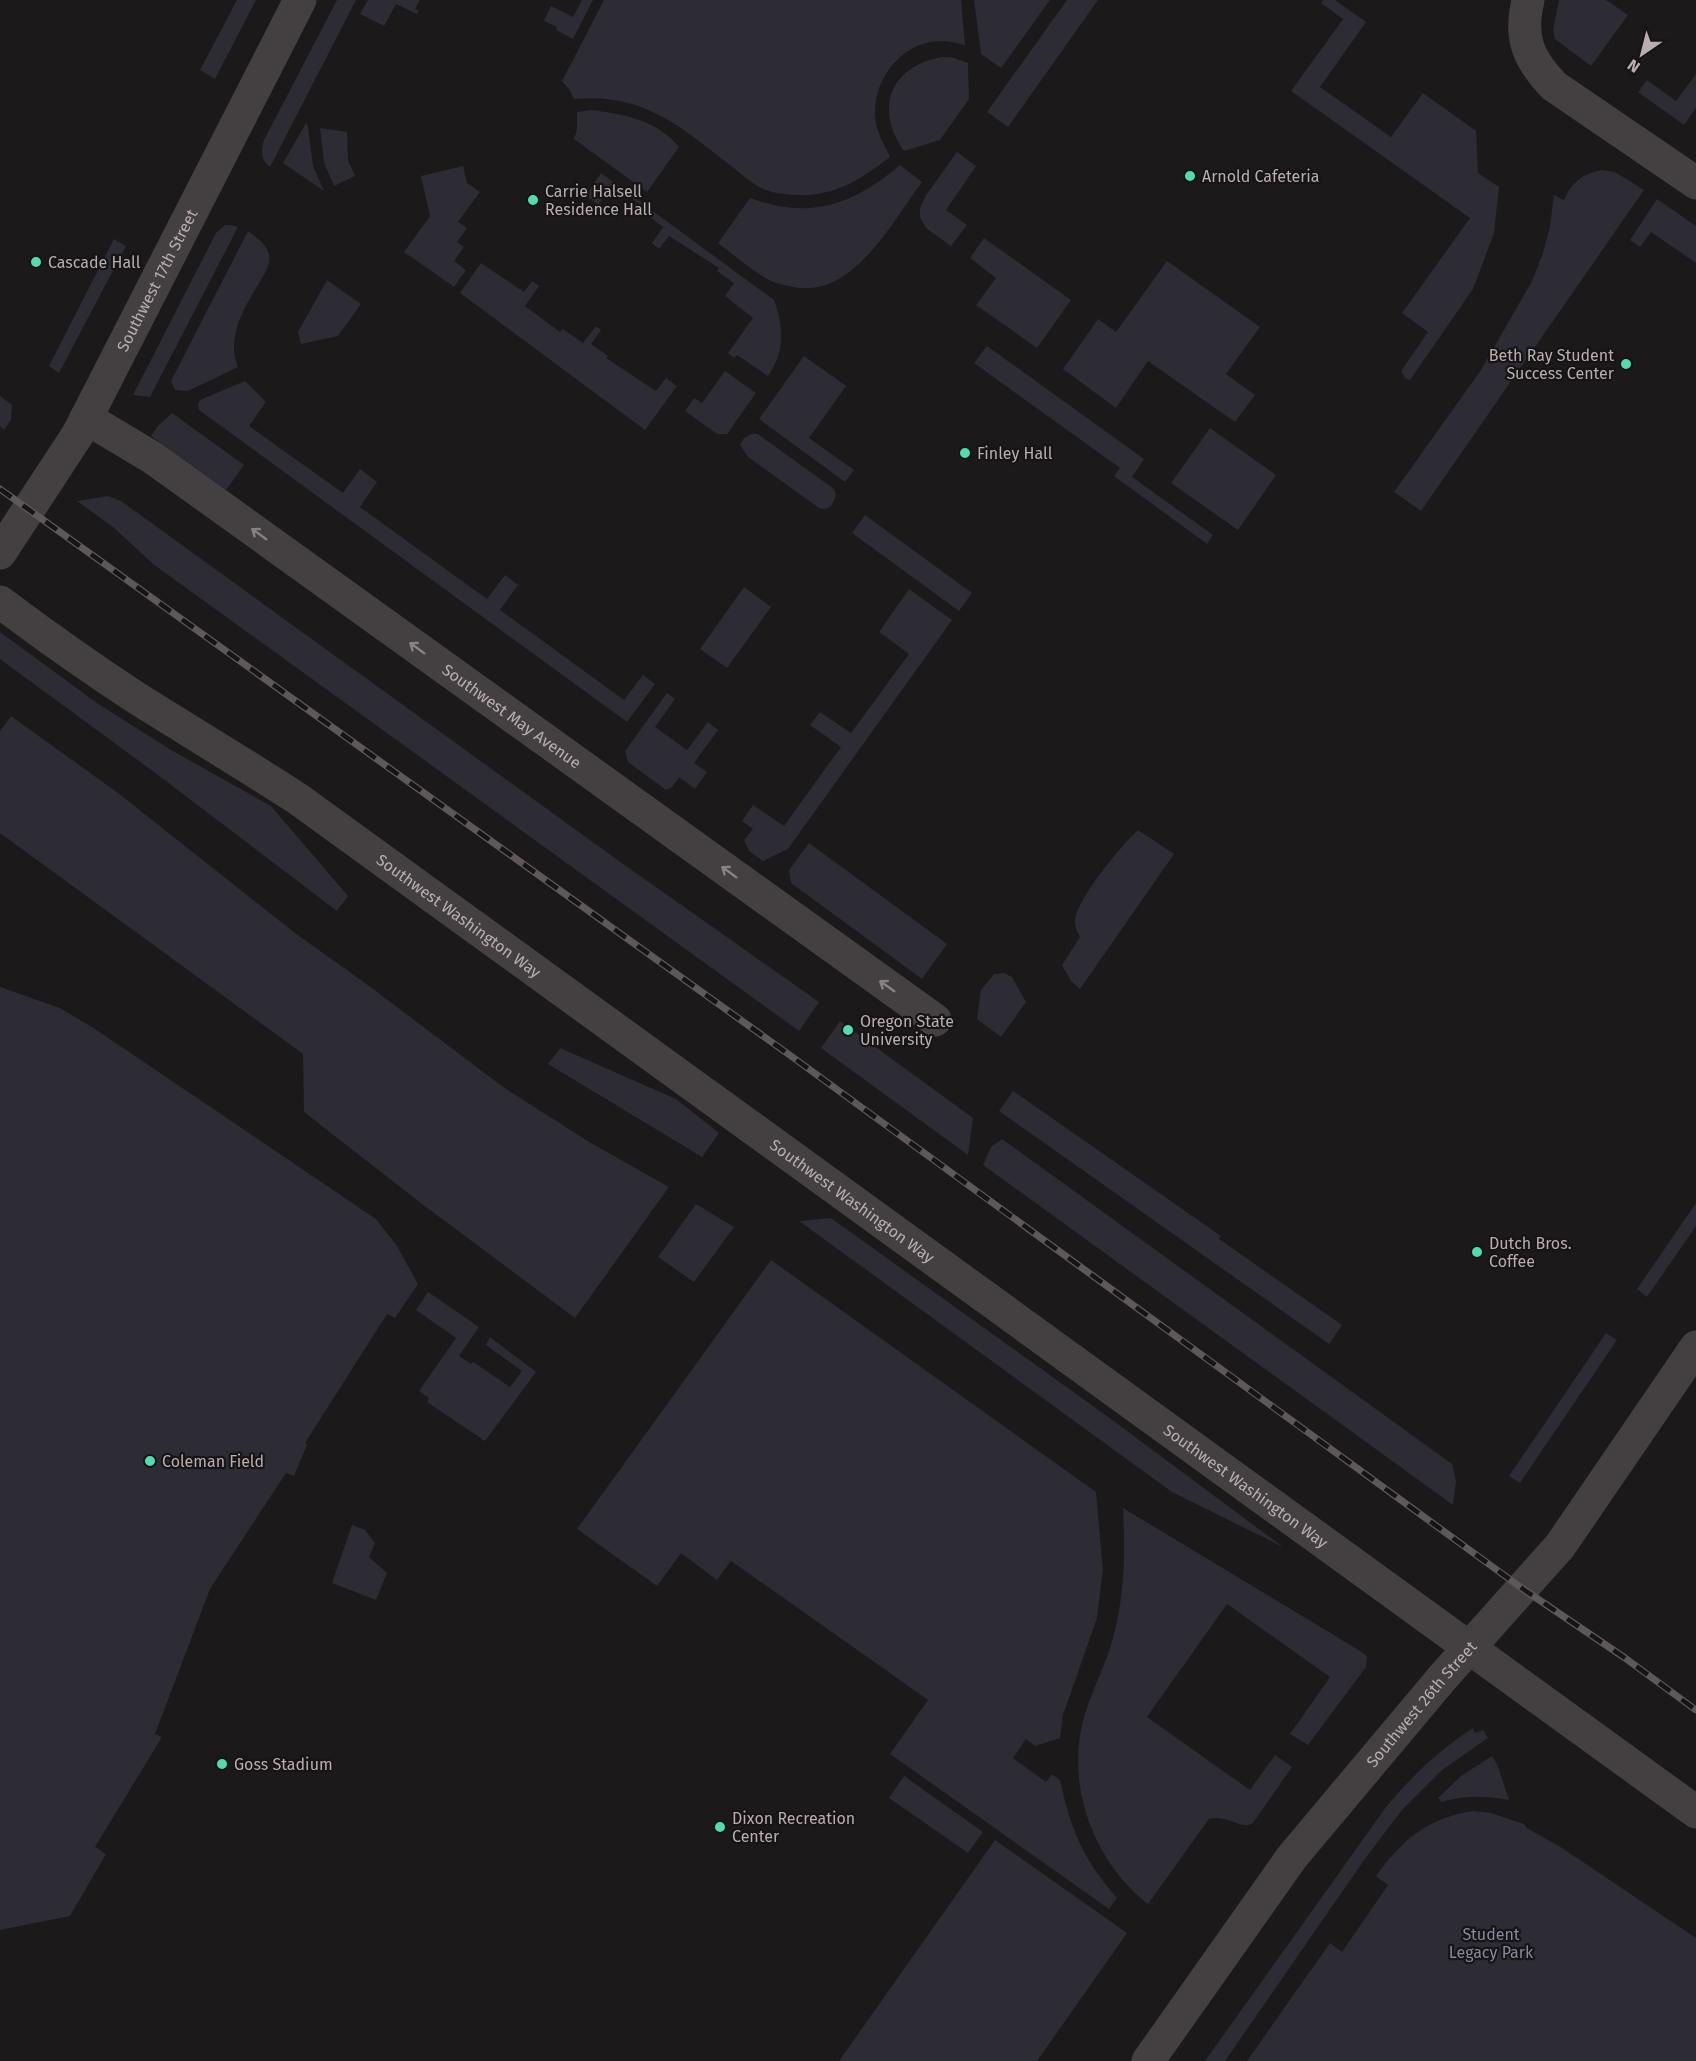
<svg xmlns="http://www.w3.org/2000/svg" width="1696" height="2061" font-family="'Fira Sans',sans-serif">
	<rect width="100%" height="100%" fill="#1b1919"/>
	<path fill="#2d2b34" d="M 237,0 L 256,0 L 215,79 L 200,70 Z
		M 337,0 L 356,0 L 270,167 C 260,159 261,151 264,140 Z
		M 368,0 L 420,0 L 415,9 L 419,11 L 417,14 L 396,4 L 384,26 L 360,14 Z
		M 582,0 L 593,0 L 573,39 L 556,30 L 557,27 L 544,21 L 551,6 L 573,17 Z
		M 604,0 L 961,0 L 965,45 C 958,44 950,41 943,41 C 900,40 869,84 876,123 C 878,135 885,146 890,157 C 860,180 834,197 795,195 C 783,194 770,193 759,187 C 749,181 739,172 730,165 C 678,125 643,93 574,99 L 569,89 L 562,81 Z
		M 974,0 L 1050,0 L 1001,68 L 981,54 Z
		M 1067,0 L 1098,0 L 1008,127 L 987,112 Z
		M 1323,0 L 1335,0 L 1366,22 L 1320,87 L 1391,137 L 1423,93 L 1476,131 L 1478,173 L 1499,187 L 1494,233 L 1473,289 L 1410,380 L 1405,378 L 1401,371 L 1428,332 L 1402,313 L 1470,218 L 1291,91 L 1343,19 L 1321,3 Z
		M 1559,0 L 1606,0 L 1628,15 L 1591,66 L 1555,39 L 1553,30 Z
		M 942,57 L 951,57 L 968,63 L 969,99 L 940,140 L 904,151 C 874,109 890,66 942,57 Z
		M 1696,74 L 1696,108 L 1684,125 L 1638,92 L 1647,80 L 1676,101 Z
		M 591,110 C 624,114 657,120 679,147 L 647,192 L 574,139 L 577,130 L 577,112 Z
		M 306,123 L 308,126 L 313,166 L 324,191 L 283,163 Z
		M 320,128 L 347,132 L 348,160 L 355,176 L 334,186 L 324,163 Z
		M 957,152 L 976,166 L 946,210 L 967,225 L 951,246 L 926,228 L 920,217 L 920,208 L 926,195 Z
		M 900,165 L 922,182 C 892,222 853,299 793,287 C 784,285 775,283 767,279 C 750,269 734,255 718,243 L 750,198 C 810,220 853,205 900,165 Z
		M 463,166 L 467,183 L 480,192 L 458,222 L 467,228 L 457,242 L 464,247 L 454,261 L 466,270 L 454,287 L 404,252 L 430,216 L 421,176 Z
		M 1602,170 L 1615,172 L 1644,190 L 1421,511 L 1394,492 L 1481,370 L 1532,281 L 1543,253 L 1550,226 L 1554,195 L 1564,200 C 1571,182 1584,173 1602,170 Z
		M 601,173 L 774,300 C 784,327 785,352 768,376 L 737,355 L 734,358 L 728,353 L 753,318 L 725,296 L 734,283 L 717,271 L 719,268 L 669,236 L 659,249 L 652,243 L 663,227 L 646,214 L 649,210 L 613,186 L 598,205 L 586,195 Z
		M 1657,199 L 1696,226 L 1696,263 L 1651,232 L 1640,247 L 1630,240 Z
		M 225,225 L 231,225 L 238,227 L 150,397 L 133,395 L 216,233 Z
		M 248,231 C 256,237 267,244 269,255 C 271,266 263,276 258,285 C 243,309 226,339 238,367 L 188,391 L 175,390 L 171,381 Z
		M 984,238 L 1071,300 L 1037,348 L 976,305 L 996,278 L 970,258 Z
		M 114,239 L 126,246 L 59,373 L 49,366 Z
		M 1167,261 L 1260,327 L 1226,374 L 1255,395 L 1235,422 L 1148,361 L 1116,408 L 1063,369 L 1098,319 L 1116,332 Z
		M 481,263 L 524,292 L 532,281 L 539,286 L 525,306 L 560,332 L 563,329 L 583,343 L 596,326 L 601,330 L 591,344 L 608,356 L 606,358 L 656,391 L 666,378 L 677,386 L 645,430 L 460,293 Z
		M 327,280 L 361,304 L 338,336 L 301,344 L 298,332 Z
		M 987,346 L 1144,459 L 1132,477 L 1213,535 L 1207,544 L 1114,476 L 1120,468 L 974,363 Z
		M 804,356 L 846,386 L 809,438 L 854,470 L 845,482 L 759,419 Z
		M 725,371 L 756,393 L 727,434 L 717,434 L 685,411 L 694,398 L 702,403 Z
		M 245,381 L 266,402 L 249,426 L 343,493 L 360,469 L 377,482 L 360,507 L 487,599 L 505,575 L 518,585 L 500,610 L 624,700 L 643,675 L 655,684 L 627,722 L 199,410 L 198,405 L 200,400 Z
		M 0,396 L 12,405 L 11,420 L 4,430 L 0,426 Z
		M 172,413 L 244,465 L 226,490 L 151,436 L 158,426 Z
		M 1210,428 L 1276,475 L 1238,530 L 1171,483 Z
		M 751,434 L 758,434 L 834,489 L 836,495 C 833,504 830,511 819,508 L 748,457 L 740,445 L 744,438 Z
		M 108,496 L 121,501 L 619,861 L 819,1002 L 799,1031 L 153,564 L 113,527 L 77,501 Z
		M 865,515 L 972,593 L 959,611 L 852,533 Z
		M 744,587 L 771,607 L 727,668 L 700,649 Z
		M 909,589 L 952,620 L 788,849 L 763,861 L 749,851 L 744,840 L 753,829 L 742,821 L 753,805 L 784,826 L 841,747 L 810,725 L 820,712 L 851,733 L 909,654 L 879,632 Z
		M 0,632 L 97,703 L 171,750 L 271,806 L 348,896 L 337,911 L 158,775 L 0,659 Z
		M 667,693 L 675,699 L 655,727 L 687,750 L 708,722 L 718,730 L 694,763 L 707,772 L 695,789 L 679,777 L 672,787 L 666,790 L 628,762 L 625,751 Z
		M 11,716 L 118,793 L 295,933 L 365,983 L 506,1089 L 591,1143 L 669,1187 L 575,1318 L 422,1204 L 304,1112 L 303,1054 L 0,833 L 0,731 Z
		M 1138,830 L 1174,854 L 1080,989 L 1071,981 L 1062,965 L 1080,937 C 1077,931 1074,926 1075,919 C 1079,896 1121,846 1138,830 Z
		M 809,843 L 947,944 L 922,979 L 791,883 L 789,870 Z
		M 1004,973 L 1012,977 L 1026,1002 L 1001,1037 L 977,1019 L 981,990 L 994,974 Z
		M 0,987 L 60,1008 L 95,1029 L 376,1219 L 397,1246 L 418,1284 L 395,1318 L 387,1314 L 305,1443 L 307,1445 L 294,1476 L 286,1473 L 210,1589 L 155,1734 L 162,1737 L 95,1847 L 106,1854 L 70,1916 L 0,1930 Z
		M 840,1021 L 973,1118 L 968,1155 L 821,1048 Z
		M 560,1048 L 676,1099 L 719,1133 L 702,1157 L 548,1064 Z
		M 1013,1091 L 1221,1236 L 1219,1239 L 1342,1325 L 1329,1344 L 999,1111 Z
		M 1002,1139 L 1452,1464 L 1456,1481 L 1453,1505 L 983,1165 L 991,1147 Z
		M 1696,1203 L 1696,1226 L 1647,1297 L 1637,1289 Z
		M 696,1204 L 734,1227 L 694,1282 L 658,1257 Z
		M 831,1218 L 1111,1419 L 1283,1547 L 1172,1492 L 799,1221 Z
		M 771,1260 L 1096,1492 L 1103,1570 L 1097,1618 L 1063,1715 L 1060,1738 L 1035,1746 L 1026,1739 L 1013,1758 L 1046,1782 L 1052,1774 L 1060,1780 C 1071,1830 1083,1859 1117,1898 L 1109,1909 L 890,1754 L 928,1700 L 731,1561 L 717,1580 L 681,1553 L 657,1586 L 577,1529 Z
		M 428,1292 L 479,1327 L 459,1356 L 471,1364 L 473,1362 L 510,1387 L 522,1371 L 486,1345 L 490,1337 L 536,1372 L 485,1441 L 427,1402 L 429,1398 L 419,1391 L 456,1338 L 416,1310 Z
		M 1606,1333 L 1617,1340 L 1520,1483 L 1509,1476 Z
		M 1123,1508 L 1357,1649 L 1367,1656 L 1366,1667 L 1308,1745 L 1290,1734 L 1330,1677 L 1227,1604 L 1147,1717 L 1250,1790 L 1275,1755 L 1292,1767 L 1253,1823 C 1241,1831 1228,1814 1209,1819 L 1148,1904 C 1094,1862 1066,1787 1083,1721 C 1091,1690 1108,1662 1115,1630 C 1125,1588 1125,1551 1123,1508 Z
		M 352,1525 L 365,1530 L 375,1543 L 369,1557 L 387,1573 L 376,1600 L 332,1583 Z
		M 1473,1728 L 1475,1733 L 1483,1730 L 1488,1738 L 1442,1770 L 1402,1810 L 1367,1856 L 1225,2061 L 1205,2061 L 1386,1807 C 1412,1776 1439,1750 1473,1728 Z
		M 1492,1756 L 1497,1764 L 1509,1800 C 1483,1796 1467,1795 1442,1802 L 1438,1798 L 1461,1776 Z
		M 904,1776 L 983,1832 L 968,1853 L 889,1798 Z
		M 1473,1811 L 1491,1813 L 1524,1824 L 1527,1828 L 1562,1848 L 1696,1938 L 1696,2061 L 1247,2061 L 1330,1943 L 1342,1952 L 1388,1885 L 1376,1876 C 1402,1840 1427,1818 1473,1811 Z
		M 995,1840 L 1127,1933 L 1037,2061 L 839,2061 Z"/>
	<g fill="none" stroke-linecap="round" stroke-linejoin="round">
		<g stroke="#443f40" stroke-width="33">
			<path d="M 1528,0 C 1519,38 1528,59 1554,86 L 1696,183"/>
			<path id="s1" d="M 86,418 L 153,458 L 935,1020"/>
			<path id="s2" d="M 0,553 L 78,434 L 300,0"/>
			<path id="s3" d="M 0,602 C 44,635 89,667 135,697 C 189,731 244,764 298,799 L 1696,1812"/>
			<path id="s4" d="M 1148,2061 L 1292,1857 L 1443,1677 L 1560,1546 L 1696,1347"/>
		</g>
		<defs>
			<path id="rail" d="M 0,489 L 791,1056 L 1523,1589 L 1625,1658 L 1696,1710"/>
		</defs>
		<use href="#rail" stroke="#5e5859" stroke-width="7"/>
		<use href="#rail" stroke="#161414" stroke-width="4.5" stroke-dasharray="14" stroke-linecap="butt"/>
	</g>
	<defs><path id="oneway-shaft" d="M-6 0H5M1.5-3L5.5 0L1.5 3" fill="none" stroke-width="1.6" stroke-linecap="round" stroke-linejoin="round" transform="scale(1.5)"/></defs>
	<g stroke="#8a8183">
		<use href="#oneway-shaft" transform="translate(259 534) rotate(-144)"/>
		<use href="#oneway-shaft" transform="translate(417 648) rotate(-144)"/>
		<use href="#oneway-shaft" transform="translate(729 872) rotate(-144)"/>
		<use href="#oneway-shaft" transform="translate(887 986) rotate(-145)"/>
	</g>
	<g fill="#50dcaf" stroke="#161414" stroke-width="2">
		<circle cx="1190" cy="176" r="6"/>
		<circle cx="533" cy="200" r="6"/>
		<circle cx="36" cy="262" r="6"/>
		<circle cx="1626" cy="364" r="6"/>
		<circle cx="965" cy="453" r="6"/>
		<circle cx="848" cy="1030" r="6"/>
		<circle cx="1477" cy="1252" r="6"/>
		<circle cx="150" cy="1461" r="6"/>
		<circle cx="222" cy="1764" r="6"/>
		<circle cx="720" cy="1827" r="6"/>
	</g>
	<g text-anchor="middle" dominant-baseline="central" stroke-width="4.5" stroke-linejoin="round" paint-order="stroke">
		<g font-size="16" fill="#b9adb0" stroke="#161414" text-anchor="start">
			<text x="1202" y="176">Arnold Cafeteria</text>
			<text x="545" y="191">Carrie Halsell<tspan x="545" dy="18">Residence Hall</tspan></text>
			<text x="48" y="262">Cascade Hall</text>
			<text x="1614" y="355" text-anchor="end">Beth Ray Student<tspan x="1614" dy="18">Success Center</tspan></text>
			<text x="977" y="453">Finley Hall</text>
			<text x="860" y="1021">Oregon State<tspan x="860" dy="18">University</tspan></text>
			<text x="1489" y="1243">Dutch Bros.<tspan x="1489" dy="18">Coffee</tspan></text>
			<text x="162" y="1461">Coleman Field</text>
			<text x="234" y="1764">Goss Stadium</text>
			<text x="732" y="1818">Dixon Recreation<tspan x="732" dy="18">Center</tspan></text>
		</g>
		<g font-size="16" fill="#b9adb0" stroke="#161414">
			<text stroke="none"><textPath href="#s2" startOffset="315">Southwest 17th Street</textPath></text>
			<text stroke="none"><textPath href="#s1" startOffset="520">Southwest May Avenue</textPath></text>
			<text stroke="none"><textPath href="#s3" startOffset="556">Southwest Washington Way</textPath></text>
			<text stroke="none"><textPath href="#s3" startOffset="1042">Southwest Washington Way</textPath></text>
			<text stroke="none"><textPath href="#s3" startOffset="1528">Southwest Washington Way</textPath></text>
			<text stroke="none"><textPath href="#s4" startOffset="450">Southwest 26th Street</textPath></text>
		</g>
		<g font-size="16" fill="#8986a1" stroke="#161414">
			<text x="1491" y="1934">Student<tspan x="1491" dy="18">Legacy Park</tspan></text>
		</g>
	</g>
	<g transform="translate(1642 54) rotate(215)" stroke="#161414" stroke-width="4.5" paint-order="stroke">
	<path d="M0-4.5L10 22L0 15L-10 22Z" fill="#b9adb0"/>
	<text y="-9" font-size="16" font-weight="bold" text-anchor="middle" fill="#b9adb0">N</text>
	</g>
</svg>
